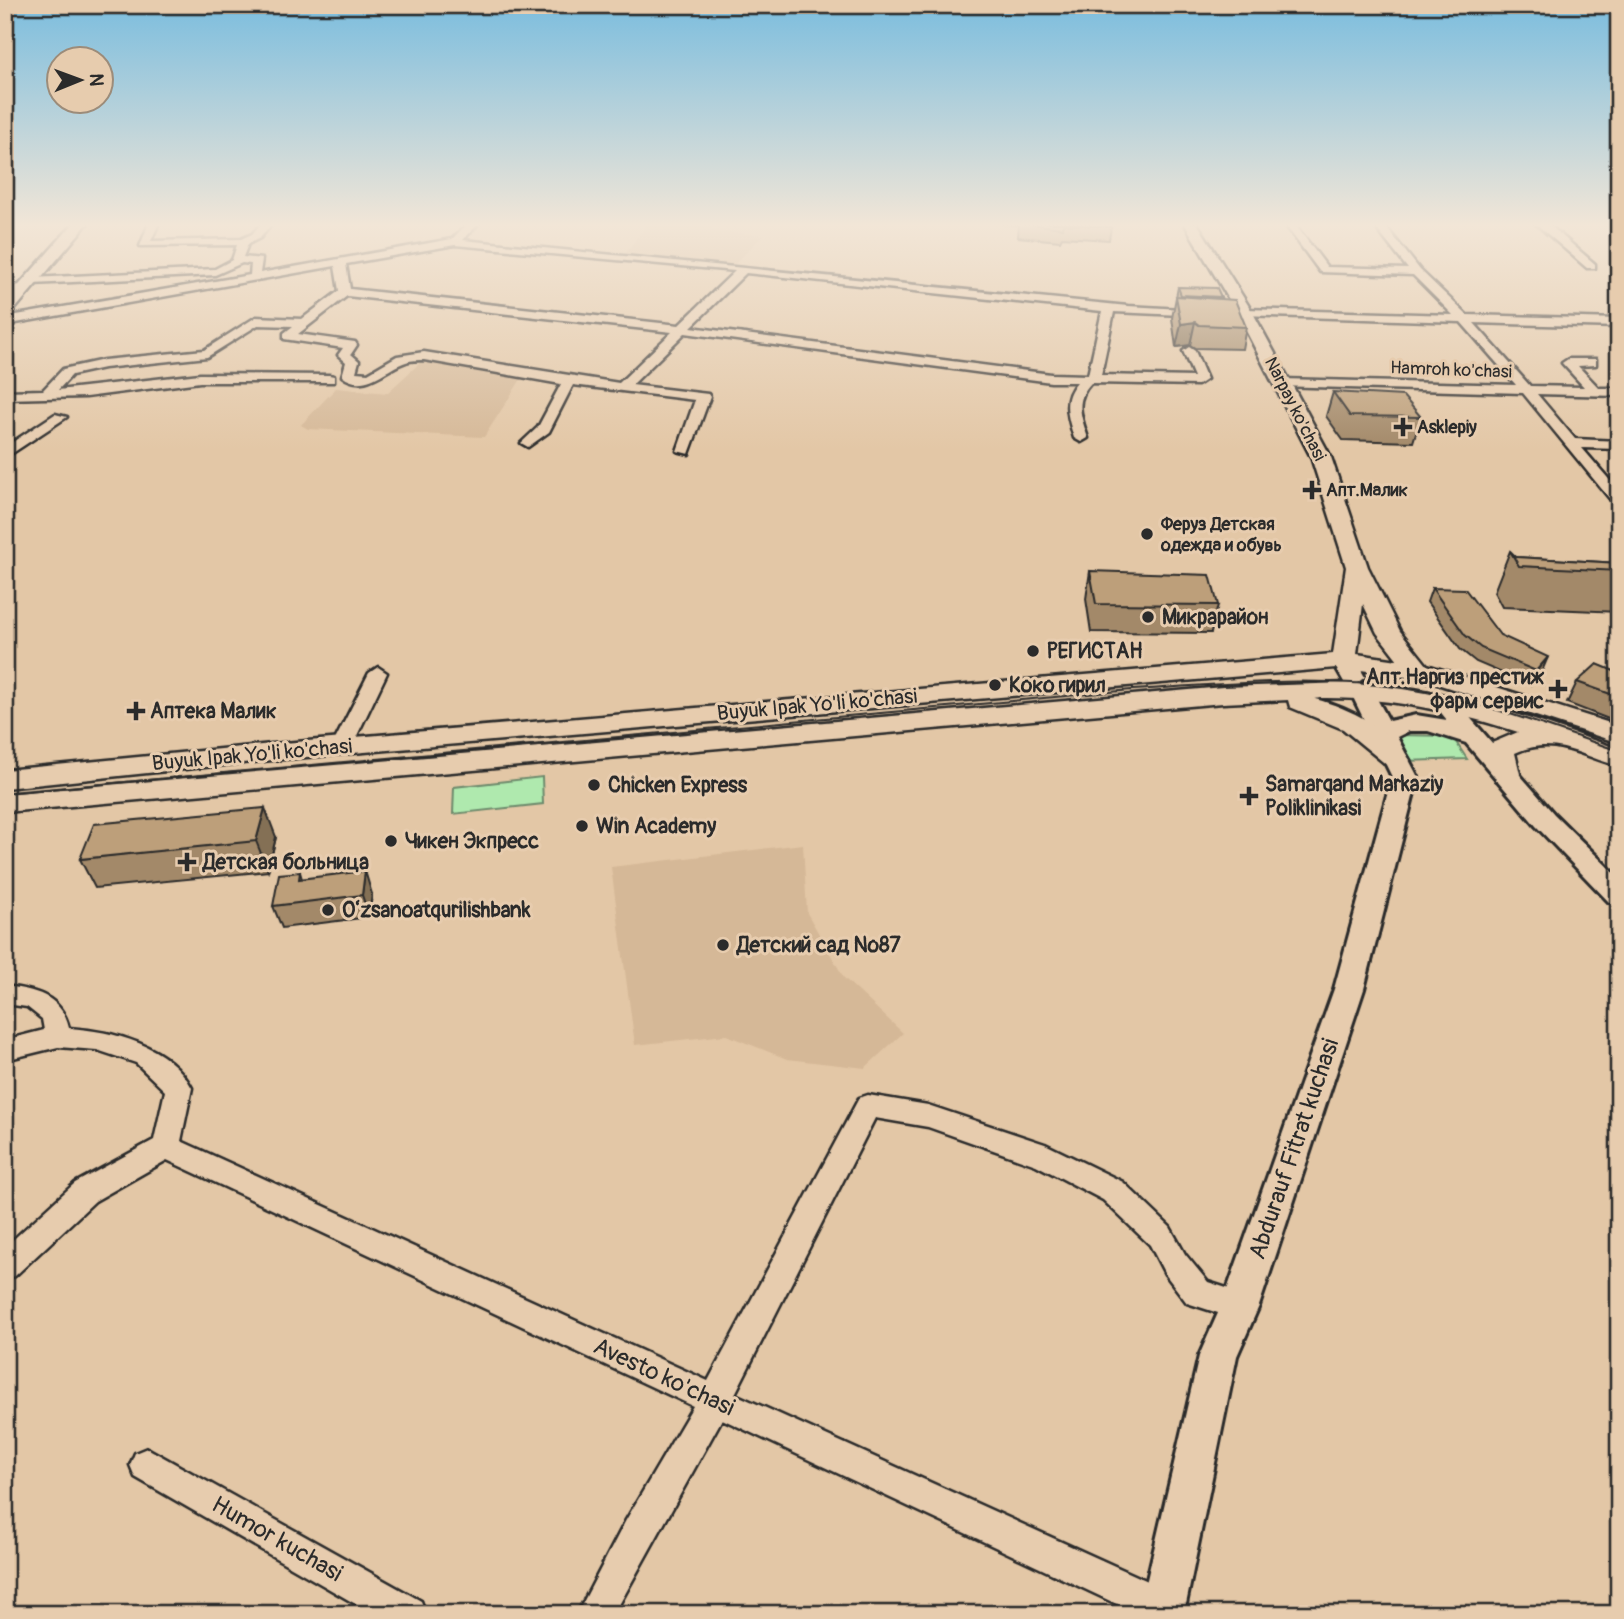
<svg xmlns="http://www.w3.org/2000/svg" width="1624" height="1619" font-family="Pangolin,sans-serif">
	<rect width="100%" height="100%" fill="#e3c7a6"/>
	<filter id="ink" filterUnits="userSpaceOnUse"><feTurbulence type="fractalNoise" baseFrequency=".0143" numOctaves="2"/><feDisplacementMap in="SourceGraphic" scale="14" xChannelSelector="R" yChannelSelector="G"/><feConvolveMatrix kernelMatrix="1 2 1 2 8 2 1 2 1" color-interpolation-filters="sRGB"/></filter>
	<g filter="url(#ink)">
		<path fill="#d5b897" d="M 648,223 L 707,223 L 713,231 L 763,235 L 734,265 L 625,254 Z
			M 423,360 L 525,373 L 484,437 L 308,429 L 301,425 L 336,388 L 387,393 Z
			M 803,844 L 807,913 L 844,978 L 903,1033 L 865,1068 L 787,1059 L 726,1035 L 635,1045 L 611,867 Z"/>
		<path fill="#afe9ae" stroke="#6d8a6c" stroke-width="2" d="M 1396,735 L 1452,736 L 1467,759 L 1405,761 Z
			M 542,777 L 543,804 L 453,814 L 454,787 Z"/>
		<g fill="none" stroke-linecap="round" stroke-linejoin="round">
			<defs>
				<path id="minor" d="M 149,223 L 159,223 L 151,241 L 241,239 L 252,234 L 262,223 L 273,223 L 260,238 L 248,244 L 243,257 L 262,259 L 260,273 L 452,239 L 468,223 L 479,223 L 463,240 L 1128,306 L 1200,310 L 1204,312 L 1204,316 L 1114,312 L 1101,375 L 1194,377 L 1183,351 L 1189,347 L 1195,351 L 1207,379 L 1198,385 L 1091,383 C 1074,401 1081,416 1088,438 L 1081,442 L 1074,438 C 1068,417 1061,400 1077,382 L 1051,382 L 685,333 L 632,385 L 708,394 L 710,397 L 689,454 L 677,451 L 695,400 L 573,385 L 549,432 L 528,447 L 521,443 L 538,427 L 561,384 L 424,360 C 418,360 412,360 406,362 C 386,368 365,394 342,376 L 346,362 L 338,355 L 343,348 L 284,339 L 284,333 L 293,326 L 258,325 L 207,357 L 104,368 L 72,375 L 58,390 L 200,374 L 329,375 L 334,376 L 334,382 L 200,382 L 86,397 L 5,399 L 5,391 L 43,390 L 63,369 L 104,360 L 204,350 L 256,317 L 302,319 L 339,291 L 335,266 L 5,325 L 5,317 L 250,275 L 251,264 L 242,263 L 215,275 L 32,284 L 26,281 L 32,278 L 215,269 L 232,260 L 237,245 L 140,246 ZM 455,245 L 735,271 L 679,325 L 350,289 L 346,264 ZM 746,273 L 1102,311 L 1088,375 L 1051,374 L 691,327 ZM 347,296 L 672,332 L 619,383 L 424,352 L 397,356 L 368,373 L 356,372 L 359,361 L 351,354 L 357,345 L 355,342 L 298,334 Z
					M 1004,223 L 1080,223 L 1075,226 Z
					M 1284,223 L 1294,223 L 1327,267 L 1408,269 L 1372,223 L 1383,223 L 1420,270 L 1467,315 L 1619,319 L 1619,327 L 1474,323 L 1530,386 L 1584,387 L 1562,363 L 1568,359 L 1596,359 L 1596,365 L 1578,366 L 1599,388 L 1619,388 L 1619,396 L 1537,394 L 1575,439 L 1619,441 L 1619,449 L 1582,448 L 1619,491 L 1619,506 L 1614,504 L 1523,393 L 1277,386 L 1275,383 L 1282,379 L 1516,385 L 1461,322 L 1241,315 L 1239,313 L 1245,309 L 1453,315 L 1413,275 L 1320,272 Z
					M 1535,223 L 1547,223 L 1595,264 L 1595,268 L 1587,268 Z
					M 5,286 L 26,285 L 32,288 L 5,292 Z
					M 55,414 L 67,417 L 5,458 L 5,447 Z
					M 378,667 L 387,673 L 352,746 L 342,752 L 335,750 L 332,746 L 369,673 Z
					M 5,986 C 35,990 61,995 69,1028 C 113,1031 170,1045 192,1088 L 181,1141 L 708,1381 L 859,1098 L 868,1095 L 928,1105 L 1045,1144 L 1123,1182 L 1170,1227 L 1185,1254 L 1208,1282 L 1251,1296 L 1255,1306 L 1251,1316 L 1240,1320 L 1187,1303 L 1165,1274 L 1150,1245 L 1103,1200 L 1036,1165 L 928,1127 L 875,1118 L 735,1394 L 1181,1596 L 1186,1609 L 1184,1614 L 1138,1614 L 722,1419 L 614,1614 L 577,1614 L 626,1520 L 693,1406 L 167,1160 L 95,1201 L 15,1276 L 5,1279 L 5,1247 L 75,1183 L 154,1140 L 165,1091 L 136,1063 L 97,1050 L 58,1047 L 5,1060 L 5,1040 L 44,1030 L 42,1019 L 27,1007 L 5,1004 Z
					M 147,1448 L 421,1601 L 426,1614 L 373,1614 L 135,1477 L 130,1465 L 135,1453 Z"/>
				<path id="tertiary" d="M 1362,684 L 1370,686 L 1389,721 L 1416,715 L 1447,720 L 1433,703 L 1437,698 L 1453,698 L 1554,814 L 1619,878 L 1619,905 L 1609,902 L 1536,826 L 1466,743 L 1428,731 L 1409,731 L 1397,737 L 1418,777 L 1364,989 L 1259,1306 L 1237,1356 L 1184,1614 L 1139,1614 L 1199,1356 L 1222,1304 L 1334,989 L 1392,777 L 1350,691 L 1354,686 Z"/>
				<path id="secondary" d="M 74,223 L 88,223 L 11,314 L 5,316 L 5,301 Z
					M 1184,223 L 1197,223 L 1253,313 L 1331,457 L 1368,567 L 1400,631 L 1427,665 L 1619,726 L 1619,743 L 1425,680 L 1361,670 L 1365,677 L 1357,683 C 1448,687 1534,720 1619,749 L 1619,766 C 1580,756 1555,735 1515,753 L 1520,774 L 1516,780 L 1506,783 L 1496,780 L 1488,749 L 1492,743 L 1518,732 C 1453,711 1389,697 1320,698 L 1315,699 C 1350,708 1390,729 1410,760 L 1406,766 L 1397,768 L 1388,766 L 1343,729 L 1290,707 L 1288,700 L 1223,703 L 5,812 L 5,794 L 1223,687 L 1348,683 L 1344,682 L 1336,668 L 272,760 L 5,788 L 5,770 L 272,744 L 1333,654 L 1346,567 L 1311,457 L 1237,313 ZM 1363,604 L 1377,633 L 1398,660 L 1357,654 Z"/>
			</defs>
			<use href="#minor" stroke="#2b2b2b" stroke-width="5"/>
			<use href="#tertiary" stroke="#2b2b2b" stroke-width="6"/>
			<use href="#secondary" stroke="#2b2b2b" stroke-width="5"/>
			<use href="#minor" fill="#e7ccae" fill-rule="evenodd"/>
			<use href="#tertiary" fill="#e7ccae" fill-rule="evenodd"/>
			<use href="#secondary" fill="#e7ccae" fill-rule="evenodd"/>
			<path stroke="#2b2b2b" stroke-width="2" d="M 5,793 L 1132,690 C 1224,684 1317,675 1409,689 C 1481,700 1550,728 1619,751"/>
		</g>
		<path fill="#a38969" stroke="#2b2b2b" stroke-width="2" d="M 1019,223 L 1110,223 L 1111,227 L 1109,240 L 1062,237 L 1060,241 L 1018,237 Z
			M 1178,287 L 1221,297 L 1221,299 L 1246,327 L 1242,349 L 1195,348 L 1190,345 L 1176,347 L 1172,318 Z
			M 1333,392 L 1421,417 L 1413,442 L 1343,440 L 1326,416 Z
			M 1510,551 L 1516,557 L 1619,563 L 1619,612 L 1502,607 L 1494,592 Z
			M 1090,571 L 1218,605 L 1211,633 L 1091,632 L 1086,599 Z
			M 1432,588 L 1500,635 L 1542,671 L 1530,685 L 1476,662 L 1460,649 L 1427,602 Z
			M 1619,673 L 1619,723 L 1567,703 L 1577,682 Z
			M 276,837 L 268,871 L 95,888 L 80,859 Z
			M 300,872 L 302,879 L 372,894 L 369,917 L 282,928 L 273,906 Z"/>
		<path fill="#846f55" stroke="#2b2b2b" stroke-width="2" d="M 1195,322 L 1190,345 L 1176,347 L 1181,324 Z
			M 1548,657 L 1542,671 L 1530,685 L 1536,671 Z
			M 265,808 L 276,837 L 268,871 L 256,841 Z
			M 365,871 L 372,894 L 369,917 L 362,895 Z"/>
		<path fill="#bd9f7a" stroke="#2b2b2b" stroke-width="2" d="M 1020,223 L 1110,223 L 1111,227 L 1063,224 L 1062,228 Z
			M 1178,287 L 1217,288 L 1221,297 L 1181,295 Z
			M 1176,296 L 1235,300 L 1246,327 L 1199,325 L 1195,322 L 1181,324 Z
			M 1333,392 L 1403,396 L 1421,417 L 1350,416 Z
			M 1510,551 L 1516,557 L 1619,563 L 1619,571 L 1519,566 Z
			M 1090,571 L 1210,575 L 1218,605 L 1096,604 Z
			M 1432,588 L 1465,589 L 1500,635 L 1548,657 L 1536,671 L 1481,648 L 1465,635 Z
			M 1597,664 L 1619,673 L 1619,697 L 1577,682 Z
			M 265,808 L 256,841 L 80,859 L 94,824 Z
			M 365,871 L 362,895 L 273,906 L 279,874 L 300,872 L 299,879 Z"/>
	</g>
	<linearGradient id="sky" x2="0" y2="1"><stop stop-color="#7bbdde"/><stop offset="0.5" stop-color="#f2e6d7"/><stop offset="1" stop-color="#f2e6d7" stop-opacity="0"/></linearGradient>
	<rect width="1624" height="450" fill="url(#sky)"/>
	<g fill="#2b2b2b" stroke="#e7ccae" stroke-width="2.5">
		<path d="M1399.5 416.5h7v7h7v7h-7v7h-7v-7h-7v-7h7z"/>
		<path d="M1308.5 479.5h7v7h7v7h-7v7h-7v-7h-7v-7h7z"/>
		<circle cx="1147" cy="534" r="7"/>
		<circle cx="1148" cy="617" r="7"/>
		<circle cx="1033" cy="651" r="7"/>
		<circle cx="995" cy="685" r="7"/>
		<path d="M1554.5 678.5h7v7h7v7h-7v7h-7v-7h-7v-7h7z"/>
		<path d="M132.5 700.5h7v7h7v7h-7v7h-7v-7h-7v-7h7z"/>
		<circle cx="594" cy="785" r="7"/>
		<path d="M1245.5 785.5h7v7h7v7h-7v7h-7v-7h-7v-7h7z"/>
		<circle cx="582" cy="826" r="7"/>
		<circle cx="391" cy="841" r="7"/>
		<path d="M183.5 851.5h7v7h7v7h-7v7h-7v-7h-7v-7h7z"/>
		<circle cx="328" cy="910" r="7"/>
		<circle cx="723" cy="945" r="7"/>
	</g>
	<g text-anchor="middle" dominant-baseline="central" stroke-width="6" stroke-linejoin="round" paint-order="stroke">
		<g font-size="18" fill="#2b2b2b" stroke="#e7ccae">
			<text transform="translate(1451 370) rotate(2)">Hamroh ko'chasi</text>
			<text transform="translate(1295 409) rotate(63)">Narpay ko'chasi</text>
		</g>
		<g font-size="18" font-weight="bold" fill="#2b2b2b" stroke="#e7ccae" text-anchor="start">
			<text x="1417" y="427">Asklepiy</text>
			<text x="1326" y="490">Апт.Малик</text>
			<text x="1161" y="524">Феруз Детская<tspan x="1161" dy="21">одежда и обувь</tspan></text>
		</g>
		<g font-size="21" font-weight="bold" fill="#2b2b2b" stroke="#e7ccae" text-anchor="start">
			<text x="1162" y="617">Микрарайон</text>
			<text x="1047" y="651">РЕГИСТАН</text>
			<text x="1544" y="677" text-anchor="end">Апт.Наргиз престиж<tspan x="1544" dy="24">фарм сервис</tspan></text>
			<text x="1009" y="685">Коко гирил</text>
			<text x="150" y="711">Аптека Малик</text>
			<text x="1265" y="784">Samarqand Markaziy<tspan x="1265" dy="24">Poliklinikasi</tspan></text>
			<text x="608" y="785">Chicken Express</text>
			<text x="596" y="826">Win Academy</text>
			<text x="405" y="841">Чикен Экпресс</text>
			<text x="203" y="862">Детская больница</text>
			<text x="342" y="910">Oʻzsanoatqurilishbank</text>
			<text x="737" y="945">Детский сад №87</text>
		</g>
		<g font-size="21" fill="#2b2b2b" stroke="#e7ccae">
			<text transform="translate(817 705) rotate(-5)">Buyuk Ipak Yo'li ko'chasi</text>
			<text transform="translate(252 755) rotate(-5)">Buyuk Ipak Yo'li ko'chasi</text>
		</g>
		<g font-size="24" fill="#2b2b2b" stroke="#e7ccae">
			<text transform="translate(1294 1149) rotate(-71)">Abdurauf Fitrat kuchasi</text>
			<text transform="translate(664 1377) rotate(25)">Avesto ko'chasi</text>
			<text transform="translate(277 1539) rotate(30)">Humor kuchasi</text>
		</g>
	</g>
	<rect width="1624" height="1619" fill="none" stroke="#e7ccae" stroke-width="28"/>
	<rect x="14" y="14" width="1596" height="1591" fill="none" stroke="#2b2b2b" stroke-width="2.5" filter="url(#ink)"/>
	<g transform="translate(80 80) rotate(89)"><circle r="33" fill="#e7ccae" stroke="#9c8c7a" stroke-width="2"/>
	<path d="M0-5L12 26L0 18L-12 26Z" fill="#2b2b2b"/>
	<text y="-10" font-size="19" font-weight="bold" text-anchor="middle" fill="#2b2b2b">N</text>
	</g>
</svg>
